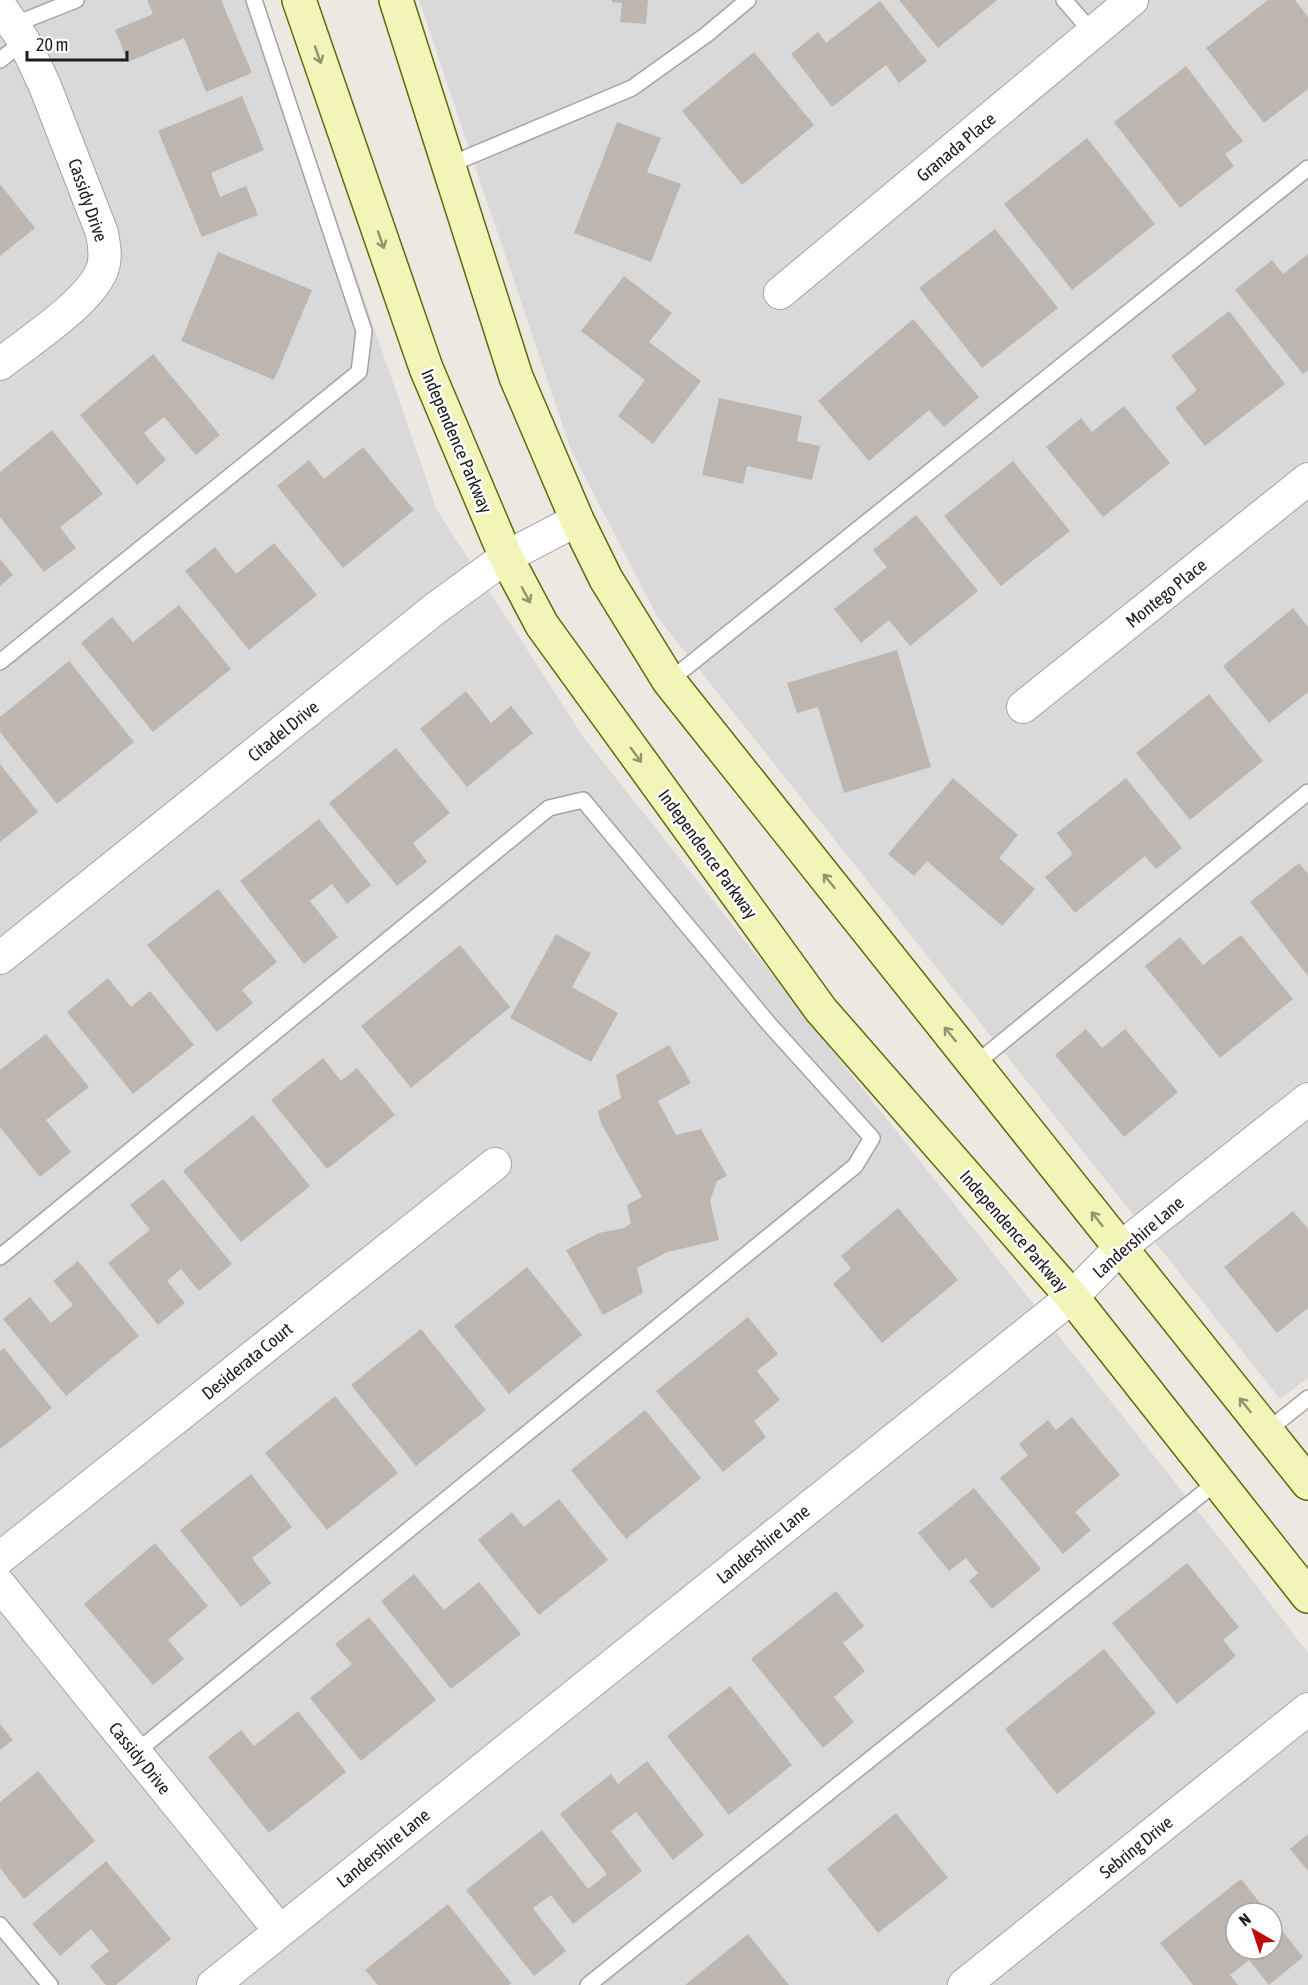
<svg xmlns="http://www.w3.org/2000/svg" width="1308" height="1985" font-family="'Asap Condensed',sans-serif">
	<rect width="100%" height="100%" fill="#ede9e2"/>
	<path fill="#dad9d9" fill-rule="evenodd" d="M 0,0 L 261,0 L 437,510 L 584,738 L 1244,1569 L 1308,1653 L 1308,1985 L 0,1985 ZM 1236,1913 L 1272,1913 L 1272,1949 L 1236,1949 Z
		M 419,0 L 1308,0 L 1308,1378 L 1280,1399 L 658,618 L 571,450 Z"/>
	<path fill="#bdb5af" d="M 147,0 L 221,0 L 252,73 L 206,92 L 184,38 L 128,62 L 115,30 L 153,14 Z
		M 612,0 L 648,0 L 646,24 L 620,22 L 622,3 L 612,2 Z
		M 899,0 L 997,0 L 938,48 Z
		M 1268,0 L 1295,0 L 1308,17 L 1308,89 L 1264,123 L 1206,48 Z
		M 880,1 L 927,61 L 899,83 L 886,65 L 832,107 L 791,54 L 818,32 L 826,43 Z
		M 754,52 L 814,125 L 742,185 L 682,111 Z
		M 1186,66 L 1243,141 L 1225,154 L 1234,166 L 1180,208 L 1114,122 Z
		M 242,96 L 264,150 L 211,173 L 220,197 L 246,186 L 258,215 L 202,237 L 158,131 Z
		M 617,122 L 661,138 L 647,172 L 681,184 L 651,262 L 574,233 Z
		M 1087,138 L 1155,224 L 1072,290 L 1004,204 Z
		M 0,184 L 35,228 L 0,256 Z
		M 995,229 L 1058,308 L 982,368 L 919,288 Z
		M 218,252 L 312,290 L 274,380 L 181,341 Z
		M 1308,254 L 1308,370 L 1303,374 L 1235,290 L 1272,260 L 1283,274 Z
		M 624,276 L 672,313 L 649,342 L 701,381 L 653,444 L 618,416 L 645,380 L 581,331 Z
		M 1229,311 L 1285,384 L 1205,446 L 1175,408 L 1197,390 L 1171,356 Z
		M 913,319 L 979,397 L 944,427 L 929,410 L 869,461 L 818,401 Z
		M 153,354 L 220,435 L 196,455 L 164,417 L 144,433 L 166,460 L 137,485 L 80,415 Z
		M 719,398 L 802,416 L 797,441 L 820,446 L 812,480 L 747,466 L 743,484 L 702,475 Z
		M 1124,406 L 1170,463 L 1103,517 L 1046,447 L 1081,418 L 1092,432 Z
		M 52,430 L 103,494 L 60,527 L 76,548 L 44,572 L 0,517 L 0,472 Z
		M 363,447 L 414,510 L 343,568 L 277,486 L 309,460 L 324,479 Z
		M 1013,461 L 1070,531 L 1001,586 L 944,516 Z
		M 916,515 L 978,591 L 910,646 L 889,620 L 861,643 L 834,609 L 887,567 L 873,550 Z
		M 274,543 L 317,595 L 249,650 L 185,571 L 215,547 L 236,574 Z
		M 0,559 L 13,575 L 0,586 Z
		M 179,605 L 231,669 L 153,732 L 81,643 L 112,617 L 133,642 Z
		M 1293,608 L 1308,627 L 1308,692 L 1269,723 L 1223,666 Z
		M 897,650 L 931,767 L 844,793 L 818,707 L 797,713 L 787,683 Z
		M 69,661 L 134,742 L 57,804 L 0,732 L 0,717 Z
		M 466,691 L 491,723 L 511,706 L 533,733 L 467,787 L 420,729 Z
		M 1209,694 L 1263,761 L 1190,820 L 1136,753 Z
		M 396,748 L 450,813 L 413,843 L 427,862 L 397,886 L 329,803 Z
		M 0,764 L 38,812 L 0,842 Z
		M 953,778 L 1018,835 L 999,858 L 1035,889 L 1002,926 L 927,861 L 914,876 L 888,854 Z
		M 1126,778 L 1182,848 L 1156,869 L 1145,856 L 1075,913 L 1045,877 L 1073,854 L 1057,833 Z
		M 319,819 L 371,885 L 347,904 L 332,884 L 310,901 L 338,937 L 304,964 L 240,881 Z
		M 1299,863 L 1308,874 L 1308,976 L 1250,902 Z
		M 218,889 L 277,962 L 242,990 L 253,1003 L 217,1032 L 147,945 Z
		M 556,934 L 591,953 L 572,987 L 618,1013 L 591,1062 L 510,1018 Z
		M 1241,935 L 1293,999 L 1220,1058 L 1145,966 L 1180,937 L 1203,965 Z
		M 460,945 L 510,1007 L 411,1088 L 361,1026 Z
		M 108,978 L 131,1007 L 150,991 L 194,1045 L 133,1094 L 67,1012 Z
		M 1086,1029 L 1102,1048 L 1125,1029 L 1178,1092 L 1124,1137 L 1055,1055 Z
		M 46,1034 L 89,1087 L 46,1120 L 71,1152 L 40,1177 L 0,1127 L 0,1070 Z
		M 669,1045 L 691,1083 L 658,1101 L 676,1135 L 701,1129 L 727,1176 L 717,1181 L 710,1201 L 719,1240 L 667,1252 L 637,1268 L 643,1293 L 603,1315 L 566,1250 L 599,1233 L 624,1228 L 631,1223 L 627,1205 L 642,1197 L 601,1123 L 598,1111 L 621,1098 L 616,1075 Z
		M 323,1058 L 341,1081 L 357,1068 L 395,1115 L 327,1169 L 271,1100 Z
		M 253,1115 L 310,1186 L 241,1242 L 183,1171 Z
		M 163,1179 L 232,1264 L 199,1291 L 181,1269 L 167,1281 L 185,1303 L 158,1325 L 108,1263 L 150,1230 L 130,1205 Z
		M 898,1208 L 958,1280 L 882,1343 L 833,1284 L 851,1268 L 841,1256 Z
		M 1293,1211 L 1308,1229 L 1308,1308 L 1277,1333 L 1224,1267 Z
		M 78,1261 L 139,1336 L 66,1396 L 3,1319 L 30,1297 L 51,1323 L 73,1305 L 53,1281 Z
		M 527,1267 L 582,1335 L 509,1394 L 454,1326 Z
		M 748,1317 L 778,1354 L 757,1371 L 780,1400 L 754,1421 L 766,1437 L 723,1472 L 656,1391 Z
		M 421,1329 L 486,1410 L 416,1466 L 351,1385 Z
		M 4,1348 L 52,1408 L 0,1449 L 0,1351 Z
		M 335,1396 L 398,1473 L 327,1530 L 265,1453 Z
		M 645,1410 L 701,1478 L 626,1539 L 571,1470 Z
		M 1072,1417 L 1120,1475 L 1075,1512 L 1091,1530 L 1063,1554 L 1000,1478 L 1028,1455 L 1019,1444 L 1048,1420 L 1056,1430 Z
		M 251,1474 L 292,1527 L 252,1558 L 271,1583 L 241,1607 L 180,1530 Z
		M 974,1488 L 1041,1569 L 992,1609 L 969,1581 L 978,1573 L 966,1558 L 949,1571 L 918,1533 Z
		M 559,1499 L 608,1560 L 539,1615 L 478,1540 L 512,1512 L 524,1527 Z
		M 155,1543 L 208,1606 L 168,1640 L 184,1659 L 153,1685 L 84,1604 Z
		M 1187,1563 L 1239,1627 L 1223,1640 L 1236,1656 L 1177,1704 L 1112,1623 Z
		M 414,1574 L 444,1610 L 479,1582 L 521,1634 L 451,1689 L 381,1601 Z
		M 836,1591 L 864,1626 L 843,1643 L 865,1671 L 834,1697 L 854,1722 L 823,1748 L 751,1659 Z
		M 369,1617 L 436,1700 L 361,1761 L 310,1698 L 352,1664 L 335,1644 Z
		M 1104,1649 L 1156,1713 L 1057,1794 L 1005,1729 Z
		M 730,1686 L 792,1765 L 729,1815 L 667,1736 Z
		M 298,1711 L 346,1772 L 269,1833 L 208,1757 L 241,1730 L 254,1746 Z
		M 0,1724 L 13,1740 L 0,1750 Z
		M 647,1761 L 704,1835 L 673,1860 L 636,1812 L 611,1831 L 642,1871 L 573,1924 L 551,1895 L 533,1908 L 566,1951 L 534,1976 L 466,1890 L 542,1830 L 588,1889 L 607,1874 L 560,1814 L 611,1774 L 618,1784 Z
		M 38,1771 L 95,1841 L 24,1899 L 0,1868 L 0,1802 Z
		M 896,1813 L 948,1878 L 878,1933 L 827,1869 Z
		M 1308,1834 L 1308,1871 L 1290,1849 Z
		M 106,1861 L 171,1939 L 116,1985 L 106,1985 L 90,1966 L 109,1951 L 91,1929 L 60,1956 L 32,1924 Z
		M 1241,1879 L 1268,1913 L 1236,1913 L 1236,1949 L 1272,1949 L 1272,1918 L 1303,1957 L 1269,1985 L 1249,1960 L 1230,1975 L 1238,1985 L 1193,1985 L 1160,1943 Z
		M 448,1904 L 511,1983 L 509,1985 L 378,1985 L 365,1970 Z
		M 748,1934 L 789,1985 L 685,1985 Z"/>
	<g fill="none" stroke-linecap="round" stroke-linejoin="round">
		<defs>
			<path id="service" d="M 1064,0 L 1093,33
				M 13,25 L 76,0
				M 0,60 L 24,41
				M 449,165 L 632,88 L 706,35 L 748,0
				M 0,662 L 359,372 L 364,331 L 254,0
				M 669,681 L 1308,168
				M 974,1065 L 1308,792
				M 0,1257 L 549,808 L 583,800 L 769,1024 L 872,1138 L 855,1166 L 135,1753
				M 1267,1431 L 1308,1398
				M 0,1925 L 50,1985
				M 588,1985 L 1218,1481"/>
			<path id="minor" d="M 0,6 L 24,41 L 45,86 L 102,233 C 104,245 107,258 102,270 C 89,303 28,342 0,364
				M 780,293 L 1132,0
				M 1023,707 L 1308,479
				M 0,958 L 436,608 L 506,557 L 577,520
				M 0,1558 L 495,1164
				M 0,1585 L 280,1931
				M 213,1985 L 1072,1297 L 1120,1248 L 1308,1099
				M 964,1985 L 1308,1709"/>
			<path id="secondary" d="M 299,0 L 426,368 L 506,557 L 542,625 L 821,1010 L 1072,1297 L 1308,1596
				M 396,0 L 516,377 L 577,520 L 606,579 L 669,681 L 1308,1483"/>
		</defs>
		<use href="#service" stroke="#a3a3a3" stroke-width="18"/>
		<use href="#minor" stroke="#a3a3a3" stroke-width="34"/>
		<use href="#secondary" stroke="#606a0b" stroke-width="36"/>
		<use href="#service" stroke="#fff" stroke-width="15"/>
		<use href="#minor" stroke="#fff" stroke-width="32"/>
		<use href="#secondary" stroke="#f2f5b7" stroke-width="33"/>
	</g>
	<defs><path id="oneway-shaft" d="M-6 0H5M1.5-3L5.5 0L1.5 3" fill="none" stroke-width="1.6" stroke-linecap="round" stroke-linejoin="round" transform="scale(1.5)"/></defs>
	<g stroke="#929371">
		<use href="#oneway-shaft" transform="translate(318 55) rotate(71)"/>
		<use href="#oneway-shaft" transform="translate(381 240) rotate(71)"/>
		<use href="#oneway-shaft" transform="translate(526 595) rotate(62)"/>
		<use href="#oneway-shaft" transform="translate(636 755) rotate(54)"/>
		<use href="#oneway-shaft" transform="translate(829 881) rotate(-129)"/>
		<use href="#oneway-shaft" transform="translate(950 1034) rotate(-129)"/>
		<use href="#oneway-shaft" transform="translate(1097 1219) rotate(-128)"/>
		<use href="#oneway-shaft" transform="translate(1245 1405) rotate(-129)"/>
	</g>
	<g text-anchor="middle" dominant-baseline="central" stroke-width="5" stroke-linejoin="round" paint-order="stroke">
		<g font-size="18" fill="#1c1c1c" stroke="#fff">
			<text transform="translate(956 147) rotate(-40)">Granada Place</text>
			<text transform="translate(88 200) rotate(71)">Cassidy Drive</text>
			<text transform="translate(457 441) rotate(67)">Independence Parkway</text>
			<text transform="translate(1166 593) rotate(-39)">Montego Place</text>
			<text transform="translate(283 731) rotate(-39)">Citadel Drive</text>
			<text transform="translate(708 854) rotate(54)">Independence Parkway</text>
			<text transform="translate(1014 1231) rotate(49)">Independence Parkway</text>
			<text transform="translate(1138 1237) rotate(-41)">Landershire Lane</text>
			<text transform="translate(247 1361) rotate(-39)">Desiderata Court</text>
			<text transform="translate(763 1544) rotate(-39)">Landershire Lane</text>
			<text transform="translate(140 1758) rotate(51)">Cassidy Drive</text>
			<text transform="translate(1136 1847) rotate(-39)">Sebring Drive</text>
			<text transform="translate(383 1848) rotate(-39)">Landershire Lane</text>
		</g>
	</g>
	<g transform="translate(1254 1931) rotate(321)"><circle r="28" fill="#ffffff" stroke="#a4a4a4" stroke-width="1.5"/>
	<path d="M0-4.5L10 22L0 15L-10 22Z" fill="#bc0c0c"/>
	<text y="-9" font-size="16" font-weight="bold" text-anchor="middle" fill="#1c1c1c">N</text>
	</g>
	<path d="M27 51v9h100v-9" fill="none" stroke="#1c1c1c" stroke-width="3"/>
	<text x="36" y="51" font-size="18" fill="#1c1c1c" stroke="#ffffff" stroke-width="4.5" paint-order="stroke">20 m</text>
</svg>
